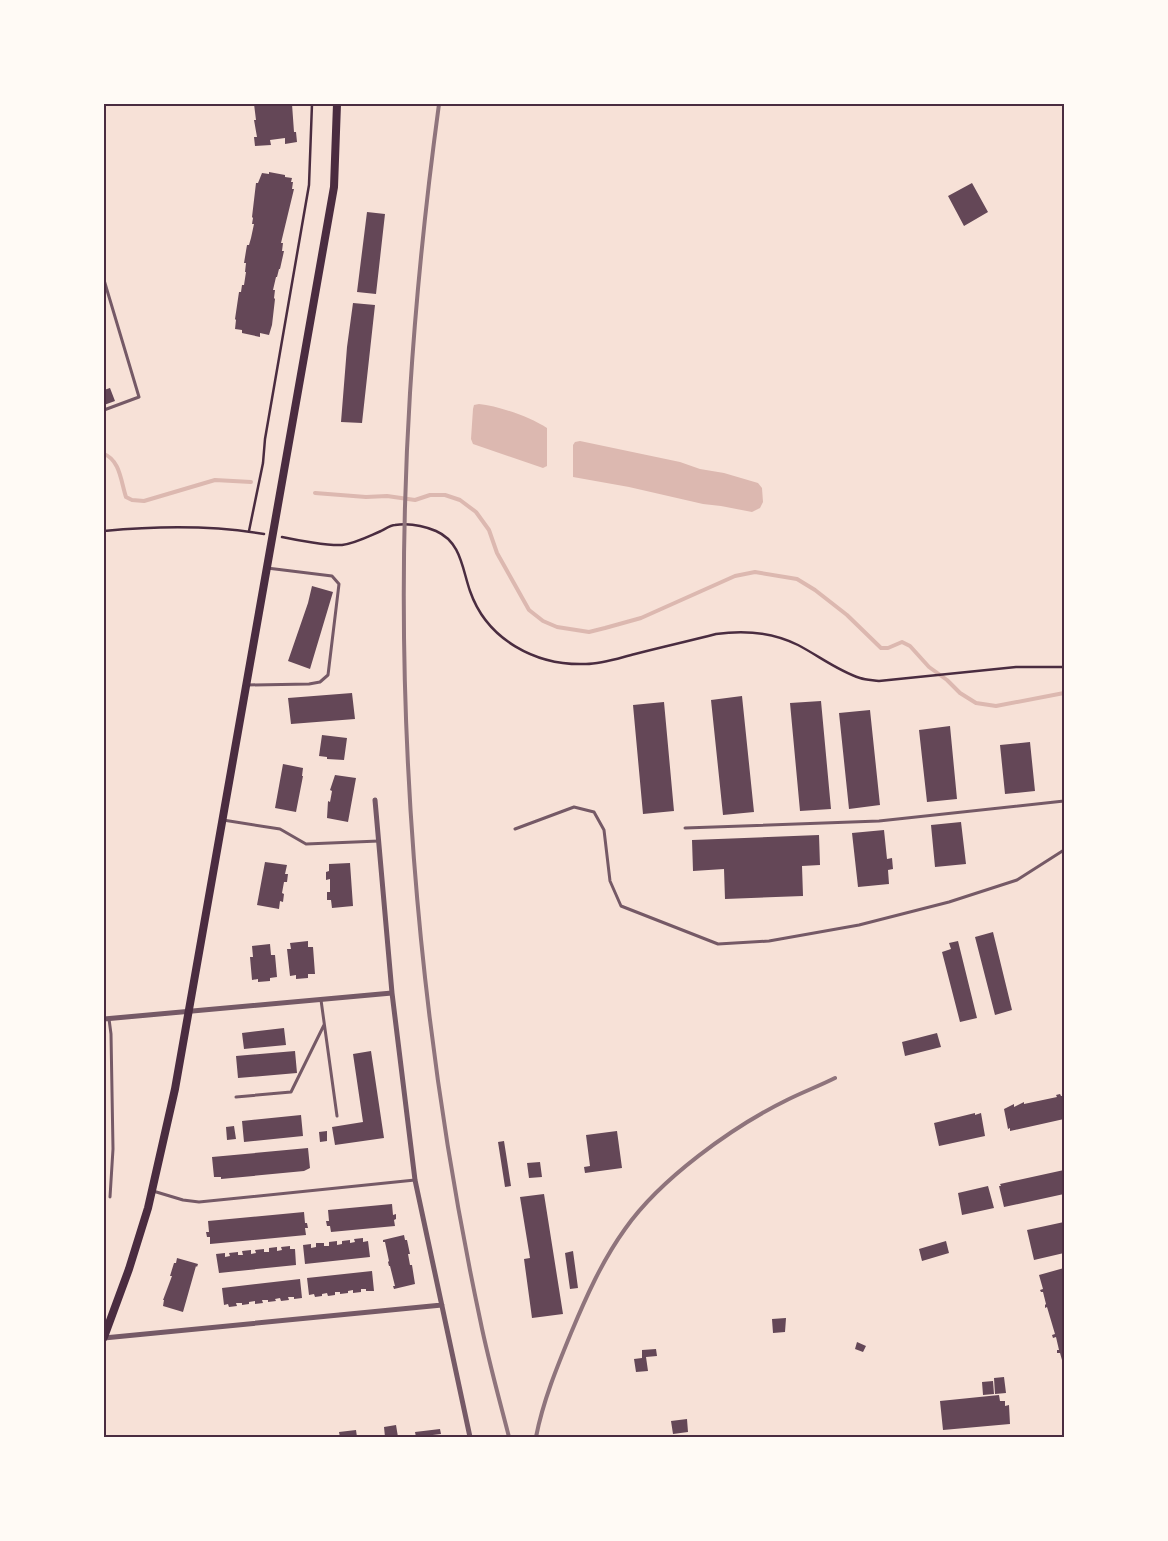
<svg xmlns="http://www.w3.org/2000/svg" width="1168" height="1541" font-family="Figtree,sans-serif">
	<rect width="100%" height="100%" fill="#f7e1d7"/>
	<path fill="#dcb8b0" d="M 479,404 C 499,406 530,417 547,428 L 547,466 L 543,468 L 473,444 L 471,439 L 473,409 L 474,405 Z
		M 580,441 L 680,462 L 700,469 L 724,473 L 758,483 L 762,488 L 763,502 L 760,508 L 752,512 L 721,506 L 703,504 L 629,487 L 573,477 L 573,445 L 575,442 Z"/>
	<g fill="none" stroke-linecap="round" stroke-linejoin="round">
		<path stroke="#dcb8b0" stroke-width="4" d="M 104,454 C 120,460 121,482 126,497 L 132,500 L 144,501 L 215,480 L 251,482
			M 315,493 L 366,497 L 387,496 L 415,500 L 430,495 L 445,495 L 460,500 L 476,512 L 489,530 L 497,553 L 529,610 L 543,621 L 557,627 L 589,632 L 605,628 L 641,618 L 735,576 L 755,572 L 797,579 L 815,590 L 847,615 L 881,648 L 888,648 L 902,642 L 910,646 L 929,667 L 947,680 L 960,693 L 976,703 L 996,706 L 1064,693"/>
	</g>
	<path fill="#644757" d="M 254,104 L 292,104 L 294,132 L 296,132 L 297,142 L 285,144 L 285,138 L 270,140 L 271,145 L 255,146 L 254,137 L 257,137 L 254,120 L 256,120 Z
		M 269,172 L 285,175 L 285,177 L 292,178 L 291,182 L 293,182 L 292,189 L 294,189 L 281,243 L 283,243 L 282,251 L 284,251 L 280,269 L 279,269 L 277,277 L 276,277 L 273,290 L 275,290 L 274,298 L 275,299 L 272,325 L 269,335 L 260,333 L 260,337 L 242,333 L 242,330 L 235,329 L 236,320 L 235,319 L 239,292 L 241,292 L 242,285 L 244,285 L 246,272 L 245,272 L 246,263 L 244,263 L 247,245 L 249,245 L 251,238 L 254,224 L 252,224 L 253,218 L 252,217 L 256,183 L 258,183 L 262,173 L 269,174 Z
		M 972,183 L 988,212 L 964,226 L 948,196 Z
		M 367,212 L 385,214 L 376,294 L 357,292 Z
		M 353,303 L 375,305 L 362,423 L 341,422 L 347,347 Z
		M 110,388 L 115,401 L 104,405 L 104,390 Z
		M 312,586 L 333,592 L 310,669 L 288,661 L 308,603 Z
		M 352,693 L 355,719 L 291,724 L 288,698 Z
		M 742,696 L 754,812 L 723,815 L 711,700 Z
		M 821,701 L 831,809 L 800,811 L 790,703 Z
		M 664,702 L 674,811 L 643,814 L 633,705 Z
		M 870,710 L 880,805 L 849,809 L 839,713 Z
		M 950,726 L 957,799 L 927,802 L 919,730 Z
		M 322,735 L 347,738 L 344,760 L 327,759 L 327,757 L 319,756 Z
		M 1030,742 L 1035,791 L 1005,794 L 1000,745 Z
		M 283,764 L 303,768 L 302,776 L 303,776 L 296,812 L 275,808 Z
		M 335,775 L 356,778 L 348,822 L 327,818 L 328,801 L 330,802 L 332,791 L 330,790 Z
		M 961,822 L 966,864 L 935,867 L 931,825 Z
		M 884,830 L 887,859 L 892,858 L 893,869 L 888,870 L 889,884 L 858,887 L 852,833 Z
		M 819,835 L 820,865 L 802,866 L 803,896 L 725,899 L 724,869 L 693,871 L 692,840 Z
		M 265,862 L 287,865 L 285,874 L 288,874 L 287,882 L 284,882 L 282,893 L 284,894 L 283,902 L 280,901 L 279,909 L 257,905 Z
		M 350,863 L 353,906 L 332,908 L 331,900 L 327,900 L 327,892 L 330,892 L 330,879 L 326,880 L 326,872 L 329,871 L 329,864 Z
		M 993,932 L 1012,1010 L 995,1015 L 975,937 Z
		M 308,941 L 308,947 L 313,947 L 315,974 L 308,974 L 308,978 L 296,979 L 296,975 L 290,976 L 287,949 L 291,949 L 290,943 Z
		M 958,941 L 977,1018 L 960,1022 L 942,952 L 951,949 L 949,943 Z
		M 270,944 L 271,955 L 275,955 L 277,977 L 270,978 L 270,981 L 258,982 L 258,979 L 252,980 L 250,957 L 253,957 L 252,946 Z
		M 284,1028 L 286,1045 L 244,1049 L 242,1033 Z
		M 937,1033 L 941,1047 L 905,1056 L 902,1042 Z
		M 295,1051 L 297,1073 L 238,1078 L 236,1056 Z
		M 371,1051 L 384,1138 L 335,1145 L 332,1127 L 363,1122 L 353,1054 Z
		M 1060,1094 L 1061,1096 L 1064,1096 L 1064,1119 L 1010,1131 L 1010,1128 L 1008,1129 L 1004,1109 L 1014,1104 L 1014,1107 L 1024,1102 L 1024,1104 L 1057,1097 L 1056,1095 Z
		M 975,1113 L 975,1115 L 981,1113 L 985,1136 L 939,1146 L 934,1123 Z
		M 301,1115 L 303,1136 L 244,1142 L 242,1121 Z
		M 234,1126 L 236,1139 L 227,1140 L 226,1127 Z
		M 327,1131 L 327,1141 L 320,1142 L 319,1132 Z
		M 617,1131 L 622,1168 L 585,1173 L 584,1167 L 590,1166 L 586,1135 Z
		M 504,1141 L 511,1186 L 505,1187 L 498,1142 Z
		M 308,1148 L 310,1168 L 304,1171 L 221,1179 L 221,1177 L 214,1177 L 212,1157 Z
		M 540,1162 L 542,1177 L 529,1178 L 527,1163 Z
		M 1064,1170 L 1064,1194 L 1004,1207 L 999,1186 L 1001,1186 L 1000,1184 Z
		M 988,1186 L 994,1208 L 962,1215 L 958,1193 Z
		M 544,1194 L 563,1314 L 532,1318 L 524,1259 L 530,1258 L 520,1197 Z
		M 392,1204 L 393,1215 L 396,1214 L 396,1219 L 394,1220 L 395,1226 L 331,1232 L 330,1226 L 327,1226 L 326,1221 L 329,1221 L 328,1210 Z
		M 304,1212 L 305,1223 L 307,1223 L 308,1228 L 305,1228 L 306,1235 L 210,1244 L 210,1237 L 207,1237 L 206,1232 L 209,1232 L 208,1221 Z
		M 1064,1222 L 1064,1253 L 1034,1260 L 1027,1230 Z
		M 404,1235 L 405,1240 L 407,1240 L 410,1254 L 408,1254 L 410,1265 L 412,1265 L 415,1284 L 394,1289 L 393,1286 L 395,1286 L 390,1266 L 389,1266 L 388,1262 L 389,1261 L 385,1242 L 383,1242 L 383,1240 Z
		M 363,1238 L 363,1242 L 368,1241 L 370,1257 L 305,1264 L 303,1245 L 311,1244 L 311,1248 L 316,1247 L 316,1243 L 324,1243 L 324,1246 L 329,1246 L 329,1242 L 337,1241 L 337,1245 L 342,1244 L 342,1241 L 350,1240 L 350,1243 L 355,1242 L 354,1239 Z
		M 946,1241 L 949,1253 L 922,1261 L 919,1249 Z
		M 290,1246 L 290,1249 L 295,1249 L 296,1265 L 219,1273 L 216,1254 L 225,1253 L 225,1257 L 230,1256 L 229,1253 L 238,1252 L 238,1255 L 243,1255 L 242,1251 L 251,1250 L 251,1254 L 256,1253 L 255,1250 L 264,1249 L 264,1252 L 269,1252 L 269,1248 L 277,1247 L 277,1251 L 282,1250 L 281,1247 Z
		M 573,1251 L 578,1288 L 570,1289 L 565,1253 Z
		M 177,1258 L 198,1264 L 197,1267 L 196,1266 L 183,1312 L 163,1306 L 164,1300 L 163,1300 L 172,1276 L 170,1276 L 174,1263 L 176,1263 Z
		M 1064,1268 L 1064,1367 L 1060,1353 L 1057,1353 L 1057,1350 L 1059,1350 L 1056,1337 L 1053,1338 L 1052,1335 L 1055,1334 L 1047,1307 L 1045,1308 L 1045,1305 L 1046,1304 L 1043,1292 L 1041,1292 L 1040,1290 L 1043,1289 L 1039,1275 Z
		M 372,1271 L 374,1291 L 366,1291 L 366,1289 L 361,1289 L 361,1292 L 353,1293 L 353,1290 L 348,1291 L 348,1293 L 340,1294 L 340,1292 L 335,1292 L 335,1295 L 328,1296 L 327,1293 L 322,1294 L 322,1296 L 315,1297 L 314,1294 L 309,1295 L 307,1278 Z
		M 300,1279 L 302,1298 L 294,1299 L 294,1297 L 288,1297 L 289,1300 L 281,1301 L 280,1298 L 275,1299 L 276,1301 L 268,1302 L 268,1300 L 262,1300 L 263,1303 L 255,1304 L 255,1301 L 249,1302 L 249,1304 L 242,1305 L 242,1303 L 236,1303 L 237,1306 L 229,1307 L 228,1304 L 224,1305 L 222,1288 Z
		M 786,1318 L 785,1332 L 773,1333 L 772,1319 Z
		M 857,1342 L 866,1346 L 863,1352 L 855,1349 Z
		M 656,1349 L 657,1356 L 646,1357 L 648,1371 L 636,1372 L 634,1359 L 642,1358 L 642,1350 Z
		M 1004,1377 L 1006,1393 L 995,1394 L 994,1378 Z
		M 993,1381 L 994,1394 L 983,1395 L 982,1382 Z
		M 999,1395 L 1000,1401 L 1005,1401 L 1005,1406 L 1009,1405 L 1010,1424 L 943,1430 L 940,1401 Z
		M 687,1419 L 688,1432 L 673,1434 L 671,1421 Z
		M 396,1425 L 398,1437 L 385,1437 L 384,1427 Z
		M 440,1429 L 441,1434 L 416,1437 L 415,1432 Z
		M 356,1430 L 357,1437 L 340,1437 L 339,1432 Z"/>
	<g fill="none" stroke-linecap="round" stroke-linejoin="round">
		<path stroke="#4a2c40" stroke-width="2.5" d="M 104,531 C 157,526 211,525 264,534
			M 249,531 L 263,463 L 265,439 L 309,185 L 312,104
			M 282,537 C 296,540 329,546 342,545 C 356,543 369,536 381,531 C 385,529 391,525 395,525 C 408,523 424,526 436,531 C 461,542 462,568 470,591 C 487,640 536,666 586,664 C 602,664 619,658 635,654 C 662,647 689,641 716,634 C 744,630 772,632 798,645 C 819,656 838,671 860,678 C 866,680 873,680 879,681 L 1016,667 L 1064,667"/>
		<path stroke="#755966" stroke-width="3" d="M 104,280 L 139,397 L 104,410
			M 247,685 L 309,684 L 320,682 L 328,675 L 339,584 L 332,576 L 267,568
			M 223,820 L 280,829 L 306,844 L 379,841
			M 685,828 L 879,821 L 1064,801
			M 515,829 L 574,807 L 594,812 L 604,830 L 610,881 L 621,906 L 718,944 L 769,941 L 859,925 L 949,902 L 1017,880 L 1064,850
			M 321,1000 L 337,1116
			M 109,1019 L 111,1034 L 113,1149 L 110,1197
			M 236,1097 L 291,1092 L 324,1025
			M 153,1191 L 183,1200 L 199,1202 L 415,1180"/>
		<path stroke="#755966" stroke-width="5" d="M 375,800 L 392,993 L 415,1180 L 470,1437
			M 104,1019 L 392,993
			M 104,1338 L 442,1305"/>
		<path stroke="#4a2c40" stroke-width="8" d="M 104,1337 L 129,1269 L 148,1208 L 175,1089 L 334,187 L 337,104"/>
		<path stroke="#8f747c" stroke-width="4" d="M 439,104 C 426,200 416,296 410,393 C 391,700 416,1018 480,1319 C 488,1359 499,1398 509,1437
			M 536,1437 C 543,1401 557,1367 571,1333 C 586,1297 602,1261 625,1229 C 660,1179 732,1127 787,1100 C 803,1092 819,1086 835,1078"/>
	</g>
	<rect width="1168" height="1541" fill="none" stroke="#fffaf5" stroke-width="210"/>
	<rect x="105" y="105" width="958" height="1331" fill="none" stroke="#4a2c40" stroke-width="2"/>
</svg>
